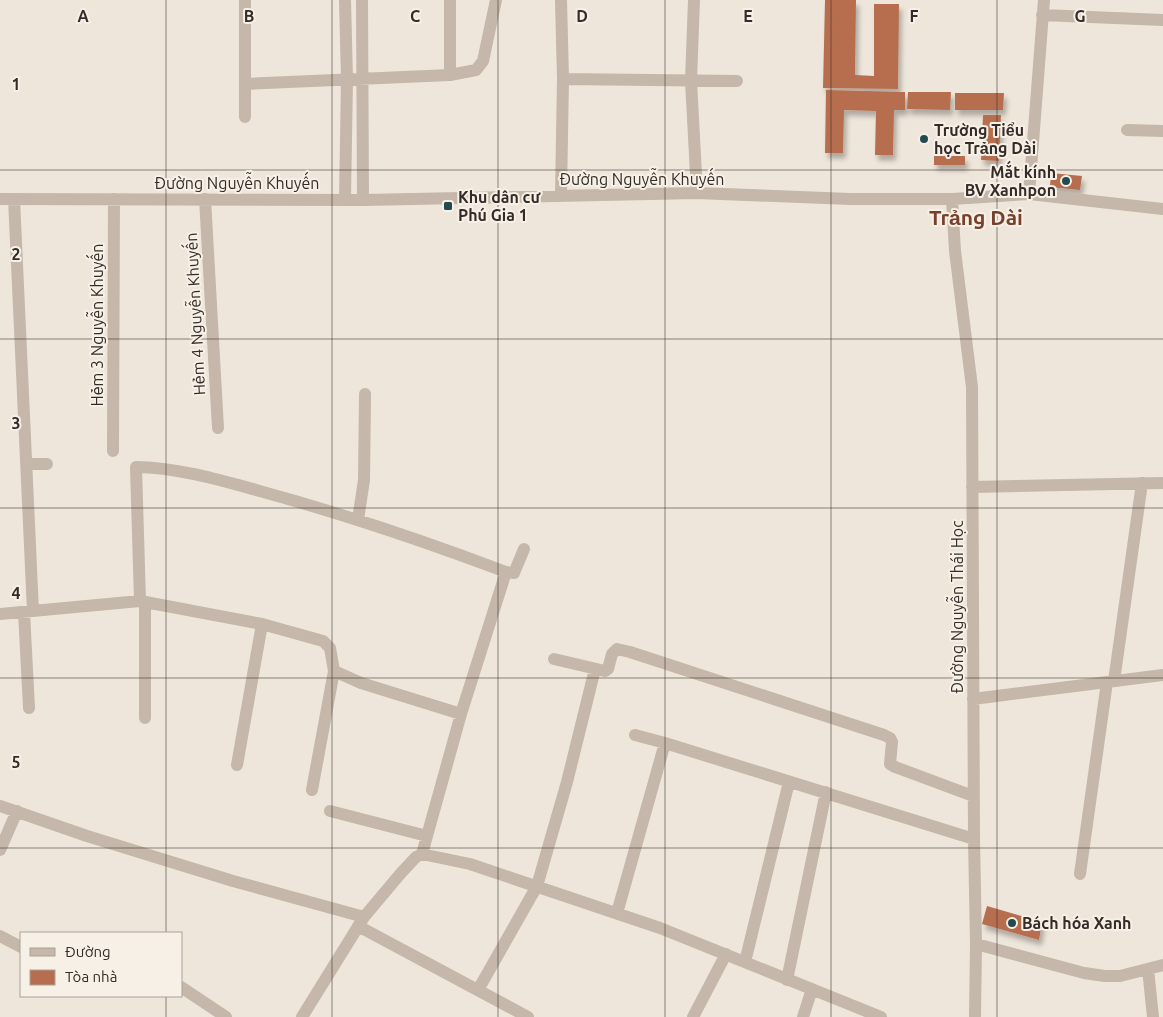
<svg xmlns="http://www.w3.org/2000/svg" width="1163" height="1017" font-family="Ubuntu,sans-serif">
	<defs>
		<filter id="shadow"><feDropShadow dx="3" dy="5.5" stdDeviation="2.5" flood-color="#0004"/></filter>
	</defs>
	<rect width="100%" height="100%" fill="#eee6db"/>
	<path fill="#b76e50" filter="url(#shadow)" d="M 825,0 L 856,0 L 855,75 L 874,76 L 874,4 L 899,4 L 898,89 L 823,88 Z
		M 826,90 L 905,92 L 905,110 L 894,110 L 893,155 L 875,155 L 876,111 L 844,110 L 843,153 L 825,153 Z
		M 908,92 L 951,92 L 950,110 L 907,109 Z
		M 955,93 L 1004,93 L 1003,110 L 955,110 Z
		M 983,115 L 1001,115 L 999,161 L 981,160 Z
		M 934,156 L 965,156 L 965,165 L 934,165 Z
		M 1051,173 L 1082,176 L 1080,190 L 1050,187 Z
		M 987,906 L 1042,922 L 1039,940 L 982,924 Z"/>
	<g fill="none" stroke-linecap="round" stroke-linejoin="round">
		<path stroke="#c5b7a9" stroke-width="12" d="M 245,0 L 245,117
			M 345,0 L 347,79 L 345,199
			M 362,0 L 363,200
			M 450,0 L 450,75
			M 694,0 L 691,81 L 697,193
			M 1042,15 L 1163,20
			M 563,79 L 737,81
			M 245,84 L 450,75 L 476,70 L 483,61 L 496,0
			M 1127,130 L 1163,131
			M 1029,194 L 1044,0
			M 561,195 L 563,79 L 561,0
			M 0,199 L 363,200 L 697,193 L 850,199 L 952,199 L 1029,194 L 1163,209
			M 14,199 L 33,611
			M 205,199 L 218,428
			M 952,199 L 955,251 L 972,387 L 974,839 L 976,944 L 975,1017
			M 113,451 L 114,199
			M 27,464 L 47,464
			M 972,487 L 1163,483
			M 358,520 L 364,480 L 365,394
			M 140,601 L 136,467 C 174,467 220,480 256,490 C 341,513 424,541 506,572 L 514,573 L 524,549
			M 24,612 L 29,708
			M 0,614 L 140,601 L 262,624 L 323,641 L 330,648 L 334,671 L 361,683 L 461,714
			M 554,659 L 605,671 L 608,669 L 612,654 L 617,649 L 630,652 L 884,735 L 890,738 L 892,742 L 890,764 L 895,767 L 973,796
			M 1114,681 L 1142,483
			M 973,699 L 1163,675
			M 145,718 L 145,602
			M 635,735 L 665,743 L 974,839
			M 237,765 L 262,624
			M 312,790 L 334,671
			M 0,806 L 87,836 L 233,881 L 364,917
			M 330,811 L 427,836
			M 0,850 L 17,811
			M 422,854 L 461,714 L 506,572
			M 1080,874 L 1107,682
			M 617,913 L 665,743
			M 358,926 L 528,1017
			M 0,936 L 21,947
			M 976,944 L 1084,973 L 1105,976 L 1120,976 L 1163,965
			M 745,962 L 789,782
			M 1148,969 L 1153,1017
			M 787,980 L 826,792
			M 181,987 L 226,1017
			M 478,990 L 537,886 L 567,782 L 595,669
			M 302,1017 L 364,917 L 401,873 L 416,857 L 422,854 L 470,864 L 660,928 L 881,1017
			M 693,1017 L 726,954
			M 803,1017 L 812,989"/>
	</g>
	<path fill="none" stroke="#332c28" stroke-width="1" stroke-opacity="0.55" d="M 166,0 L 166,933M 332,0 L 332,1017M 498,0 L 498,1017M 665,0 L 665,1017M 831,0 L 831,1017M 997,0 L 997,1017M 0,170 L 1163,170M 0,339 L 1163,339M 0,508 L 1163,508M 0,678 L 1163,678M 0,848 L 1163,848M 166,996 L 166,1017"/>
	<g fill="#224a4f" stroke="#f7f0e7" stroke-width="2">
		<circle cx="924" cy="139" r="5"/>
		<circle cx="1066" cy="181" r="5"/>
		<rect x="443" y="201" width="10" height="10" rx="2.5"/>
		<circle cx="1012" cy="923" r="5"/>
	</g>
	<g text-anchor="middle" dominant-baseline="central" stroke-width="4" stroke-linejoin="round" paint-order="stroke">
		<g font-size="16" font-weight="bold" fill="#332c28" stroke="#f7f0e7" text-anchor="start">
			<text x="934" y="130">Trường Tiểu<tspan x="934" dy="18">học Trảng Dài</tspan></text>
			<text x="1056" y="172" text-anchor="end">Mắt kính<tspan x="1056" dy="18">BV Xanhpon</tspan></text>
			<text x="458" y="197">Khu dân cư<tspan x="458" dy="18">Phú Gia 1</tspan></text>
			<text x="1022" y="923">Bách hóa Xanh</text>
		</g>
		<g font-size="16" fill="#332c28" stroke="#f7f0e7">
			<text x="642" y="179">Đường Nguyễn Khuyến</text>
			<text x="237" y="183">Đường Nguyễn Khuyến</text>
			<text transform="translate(195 314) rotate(-93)">Hẻm 4 Nguyễn Khuyến</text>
			<text transform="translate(97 325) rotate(-90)">Hẻm 3 Nguyễn Khuyến</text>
			<text transform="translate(957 607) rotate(-90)">Đường Nguyễn Thái Học</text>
		</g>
		<g font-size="21" font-weight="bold" fill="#78402a" stroke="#f7f0e7">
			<text x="976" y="217">Trảng Dài</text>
		</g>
	</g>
	<g font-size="16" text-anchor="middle" font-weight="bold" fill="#332c28" stroke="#f7f0e7" stroke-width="4" stroke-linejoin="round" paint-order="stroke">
		<text x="83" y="22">A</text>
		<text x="249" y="22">B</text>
		<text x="415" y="22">C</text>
		<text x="582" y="22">D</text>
		<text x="748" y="22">E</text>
		<text x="914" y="22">F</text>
		<text x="1080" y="22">G</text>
		<text x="16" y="90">1</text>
		<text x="16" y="260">2</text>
		<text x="16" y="429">3</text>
		<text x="16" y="599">4</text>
		<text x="16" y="768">5</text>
	</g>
	<rect x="20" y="932" width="162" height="65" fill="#f7f0e7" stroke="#a9a29b"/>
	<rect x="30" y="948" width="25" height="8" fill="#c5b7a9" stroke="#a9a29b"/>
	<text x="65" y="957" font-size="15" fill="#332c28">Đường</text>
	<rect x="30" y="970" width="25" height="15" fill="#b76e50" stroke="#a9a29b"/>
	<text x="65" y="982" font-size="15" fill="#332c28">Tòa nhà</text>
</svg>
